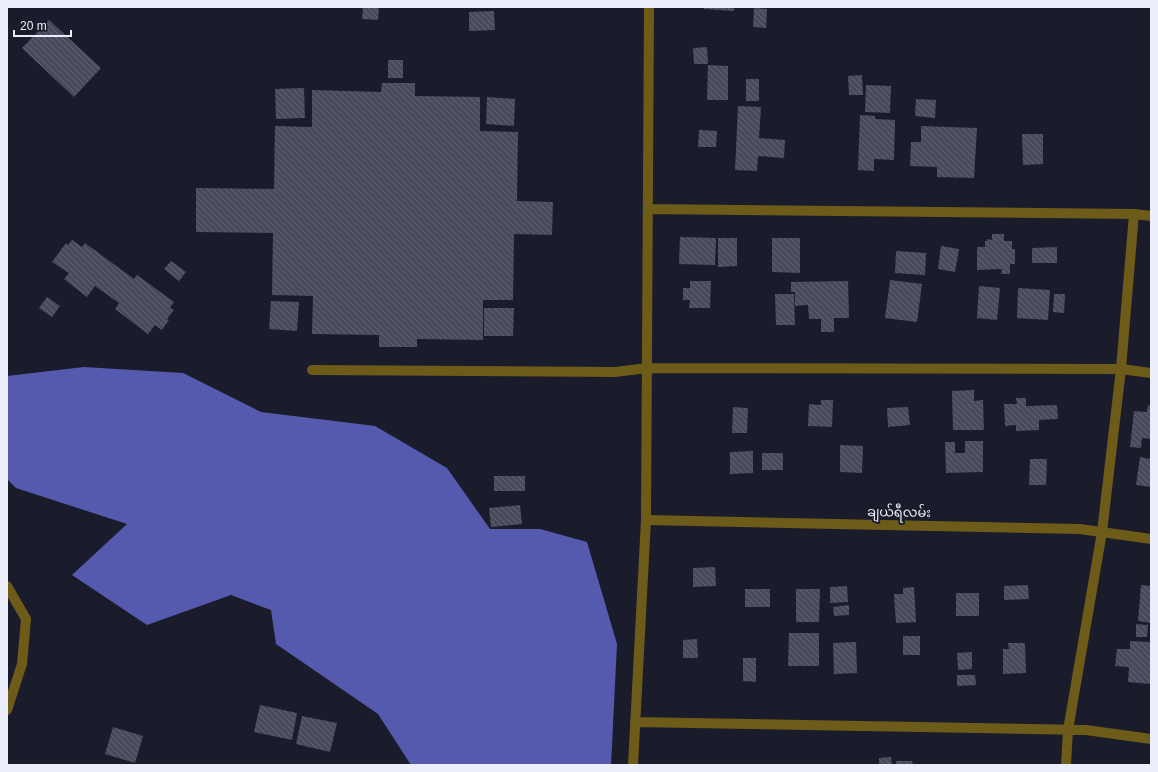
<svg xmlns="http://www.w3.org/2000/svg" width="1158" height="772" font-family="Arial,'Noto Sans Myanmar',sans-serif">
	<defs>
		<pattern id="building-back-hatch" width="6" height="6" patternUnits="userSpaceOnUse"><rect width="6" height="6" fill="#484b5c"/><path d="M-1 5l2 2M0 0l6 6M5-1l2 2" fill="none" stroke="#636574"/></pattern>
	</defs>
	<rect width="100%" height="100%" fill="#1a1b2b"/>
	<path fill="#565aae" d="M 84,367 L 183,373 L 261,412 L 375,426 L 447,468 L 490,529 L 540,529 L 587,542 L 617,644 L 611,765 L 411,765 L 378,714 L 276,644 L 271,610 L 231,595 L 147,625 L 72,575 L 127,524 L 16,488 L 7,479 L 7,376 Z"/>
	<path fill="url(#building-back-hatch)" d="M 363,7 L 379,7 L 378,20 L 362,19 Z
		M 704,7 L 734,7 L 734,11 L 704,9 Z
		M 754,8 L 767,9 L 766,28 L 753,27 Z
		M 494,11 L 495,30 L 469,31 L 469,12 Z
		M 49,20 L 101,68 L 74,97 L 22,48 Z
		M 707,47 L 708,64 L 694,64 L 693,48 Z
		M 388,60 L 403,60 L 403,78 L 388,78 Z
		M 708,65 L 728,66 L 728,100 L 707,100 Z
		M 862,75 L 863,95 L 849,95 L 848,76 Z
		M 746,79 L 759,79 L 759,101 L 746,101 Z
		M 382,83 L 415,83 L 415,96 L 480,97 L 480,131 L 518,132 L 517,201 L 553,202 L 552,235 L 514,234 L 513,300 L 483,300 L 483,340 L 417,339 L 417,347 L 379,347 L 379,335 L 312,334 L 313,296 L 272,295 L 273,233 L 196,232 L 196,188 L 274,189 L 275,126 L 312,127 L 312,90 L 381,92 Z
		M 866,85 L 891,86 L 890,113 L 865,112 Z
		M 304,88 L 305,118 L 276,119 L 275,89 Z
		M 487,97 L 515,99 L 514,126 L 486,124 Z
		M 916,99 L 936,100 L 935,118 L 915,116 Z
		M 738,106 L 761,107 L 759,138 L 785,140 L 784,158 L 758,156 L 757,171 L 735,170 Z
		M 860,115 L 875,116 L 875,119 L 895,120 L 894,160 L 874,159 L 874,171 L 858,170 Z
		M 921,126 L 977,128 L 974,178 L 937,177 L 937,167 L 910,166 L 911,142 L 921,142 Z
		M 699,130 L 717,131 L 716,147 L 698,147 Z
		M 1022,134 L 1043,134 L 1043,164 L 1023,165 Z
		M 992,234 L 1004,234 L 1004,241 L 1012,241 L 1012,249 L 1015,249 L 1015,264 L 1010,264 L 1010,274 L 1001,274 L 1002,269 L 977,270 L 977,247 L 985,247 L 985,241 L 987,241 L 987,239 L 992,240 Z
		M 680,237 L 716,238 L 715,265 L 679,264 Z
		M 718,238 L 737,238 L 737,266 L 718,267 Z
		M 772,238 L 800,238 L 800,273 L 772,272 Z
		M 72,240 L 82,247 L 85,243 L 134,279 L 137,275 L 174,302 L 170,308 L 174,310 L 167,319 L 169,320 L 162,330 L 155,325 L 148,334 L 115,309 L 119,303 L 95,286 L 87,297 L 64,279 L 69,273 L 52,262 L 66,243 L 68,245 Z
		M 941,246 L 959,249 L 955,272 L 938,269 Z
		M 1057,247 L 1057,263 L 1032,263 L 1032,248 Z
		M 896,251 L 926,253 L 925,275 L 895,273 Z
		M 171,261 L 186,272 L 179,281 L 164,269 Z
		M 890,280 L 922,284 L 917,322 L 885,318 Z
		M 690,281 L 711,281 L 710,308 L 689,308 L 690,300 L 683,300 L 683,288 L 690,288 Z
		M 848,281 L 849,318 L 834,318 L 834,332 L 821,332 L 821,319 L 809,319 L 808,305 L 795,306 L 795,292 L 791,292 L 791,282 Z
		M 979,286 L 1000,288 L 997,320 L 977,318 Z
		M 1018,288 L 1050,290 L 1048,320 L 1017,318 Z
		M 775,294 L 794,294 L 795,325 L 776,325 Z
		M 1054,294 L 1065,294 L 1064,313 L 1053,312 Z
		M 47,297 L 60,306 L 52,317 L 39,308 Z
		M 271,301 L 299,302 L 297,331 L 269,329 Z
		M 484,308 L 514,308 L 513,336 L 484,336 Z
		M 974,390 L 974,401 L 983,400 L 984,430 L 953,430 L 952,391 Z
		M 1016,398 L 1026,398 L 1026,406 L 1057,405 L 1058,419 L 1039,420 L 1039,430 L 1016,431 L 1016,425 L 1005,426 L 1004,404 L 1017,404 Z
		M 821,400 L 833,400 L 832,427 L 808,426 L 809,404 L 821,405 Z
		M 1148,405 L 1151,406 L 1151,439 L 1142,438 L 1141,448 L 1130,447 L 1134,411 L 1147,412 Z
		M 733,407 L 748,408 L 747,433 L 732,433 Z
		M 908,407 L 910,425 L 888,427 L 887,408 Z
		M 965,441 L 983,441 L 983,472 L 946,473 L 945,442 L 955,442 L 955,453 L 965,453 Z
		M 840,445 L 863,446 L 862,473 L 840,472 Z
		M 753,451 L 753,473 L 730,474 L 730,452 Z
		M 762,453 L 783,453 L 783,470 L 762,470 Z
		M 1140,457 L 1151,459 L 1151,487 L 1136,485 Z
		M 1030,459 L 1047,459 L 1046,485 L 1029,485 Z
		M 494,476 L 525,476 L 525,491 L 494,491 Z
		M 520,505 L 522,524 L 491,527 L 489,508 Z
		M 715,567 L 716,586 L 693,587 L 693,568 Z
		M 1028,585 L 1029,599 L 1004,600 L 1004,586 Z
		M 1141,585 L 1151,586 L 1151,623 L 1138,621 Z
		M 847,586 L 848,602 L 830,603 L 830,587 Z
		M 914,587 L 916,622 L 896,623 L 894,594 L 903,594 L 903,588 Z
		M 745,589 L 770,589 L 770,607 L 745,607 Z
		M 796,589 L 820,589 L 819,622 L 796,622 Z
		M 956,593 L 979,593 L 979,616 L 956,616 Z
		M 849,605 L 849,615 L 834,616 L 833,607 Z
		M 1136,624 L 1148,625 L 1147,637 L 1136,637 Z
		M 789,633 L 819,633 L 819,666 L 788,666 Z
		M 903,636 L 920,636 L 920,655 L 903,655 Z
		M 697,639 L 698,658 L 683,658 L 683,640 Z
		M 1130,641 L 1151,642 L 1151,684 L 1128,682 L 1129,667 L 1115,666 L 1117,649 L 1130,649 Z
		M 856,642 L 857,673 L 834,674 L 833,643 Z
		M 1008,643 L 1025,643 L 1026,673 L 1003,674 L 1003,649 L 1009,649 Z
		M 972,652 L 972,669 L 958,670 L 957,653 Z
		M 743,658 L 756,658 L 756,682 L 743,681 Z
		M 957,675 L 975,675 L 976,685 L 957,686 Z
		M 260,705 L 297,713 L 292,740 L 254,732 Z
		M 302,716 L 337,723 L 330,752 L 296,744 Z
		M 113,727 L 143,736 L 135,763 L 105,754 Z
		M 891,757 L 892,765 L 879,765 L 879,758 Z
		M 896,761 L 912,761 L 913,765 L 896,765 Z"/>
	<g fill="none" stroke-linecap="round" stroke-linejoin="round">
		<path stroke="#6c5b19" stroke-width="10" d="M 648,209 L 1134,214 L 1151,216
			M 312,370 L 615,372 L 647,368 L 1121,369 L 1151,373
			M 7,586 L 26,619 L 22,664 L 7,710
			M 635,722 L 1086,730 L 1151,739
			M 633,765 L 646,520 L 649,7
			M 1066,765 L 1068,730 L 1102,532 L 1121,369 L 1134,214"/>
		<path stroke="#6c5b19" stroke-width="10" d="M 646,520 L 1080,529 L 1151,539"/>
	</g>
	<g text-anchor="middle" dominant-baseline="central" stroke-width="4" stroke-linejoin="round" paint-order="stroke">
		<g font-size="13" fill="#eceef9" stroke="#1a1b2b">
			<text transform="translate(899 512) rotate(1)">ချယ်ရီလမ်း</text>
		</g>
	</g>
	<rect width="1158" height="772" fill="none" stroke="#eceef9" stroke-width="16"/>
	<path d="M14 30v6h57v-6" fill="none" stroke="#eceef9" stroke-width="2"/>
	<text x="20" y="30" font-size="12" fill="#eceef9" stroke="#1a1b2b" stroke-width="3" paint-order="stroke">20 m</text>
</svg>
